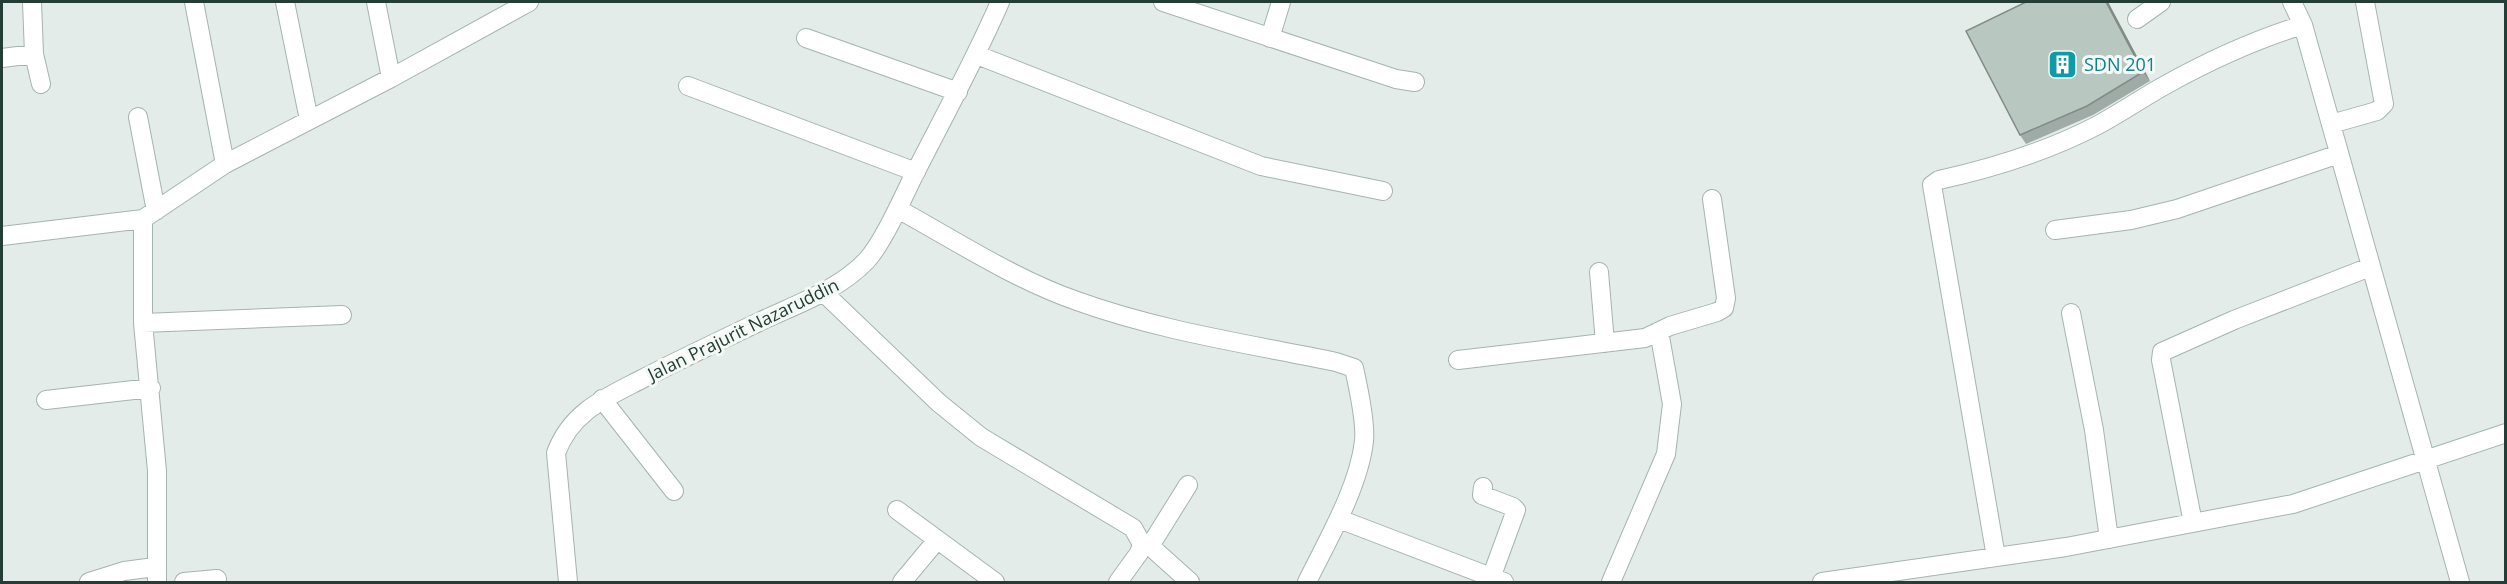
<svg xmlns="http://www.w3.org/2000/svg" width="2507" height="584" font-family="'Open Sans',sans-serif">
	<rect width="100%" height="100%" fill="#e3ece8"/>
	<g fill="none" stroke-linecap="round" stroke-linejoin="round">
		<defs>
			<path id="minor" d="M 32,2 L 34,54 L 41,84
				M 194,2 L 225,164
				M 285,2 L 309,120
				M 376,2 L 391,78
				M 1163,2 L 1396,79 L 1415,82
				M 2292,2 L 2303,25 L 2460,582
				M 2137,19 L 2161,2
				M 806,38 L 958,92
				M 1270,38 L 1281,2
				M 977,55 L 1261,166 L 1383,191
				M 2,58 L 34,54
				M 688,86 L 916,172
				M 138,117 L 156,211
				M 2331,124 L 2377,111 L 2384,104 L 2365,2
				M 898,209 C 956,241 1014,279 1077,301 C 1160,331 1249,344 1336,362 L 1354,368 C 1358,386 1366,423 1364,441 C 1359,487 1327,541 1307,582
				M 143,219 L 225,164 L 391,78 L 529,2
				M 2055,230 L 2131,220 L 2177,209 L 2339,154
				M 2,236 L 143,219 L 143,323 L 157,471 L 157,582
				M 1599,272 L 1605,343
				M 823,292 L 939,403 L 981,437 L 1133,528 L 1142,544 L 1139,553 L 1118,582
				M 2071,313 L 2094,430 L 2109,539
				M 143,323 L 342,315
				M 1458,360 L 1645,338 L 1670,326 L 1717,312 L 1724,308 L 1726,298 L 1712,199
				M 602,399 L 674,491
				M 46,400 L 151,388
				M 1483,487 L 1482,495 L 1513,507 L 1516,510 L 1491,578
				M 897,510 L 995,582
				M 1339,519 L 1504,582
				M 2193,523 L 2161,360 L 2162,352 L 2234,320 L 2370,267
				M 1142,544 L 1150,546 L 1190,582
				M 1150,546 L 1188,485
				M 1996,557 L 1932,185 L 1939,180 C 1994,168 2048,151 2098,125 C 2122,112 2145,96 2169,83 C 2211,60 2257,39 2303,25
				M 89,582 L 124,571 L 155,567
				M 184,582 L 217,579
				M 568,582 L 556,453 C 571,412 605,398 642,379 C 681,359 721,340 761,321 C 797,304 839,290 867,260 C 884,241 903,197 915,173 C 944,116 975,60 1000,2
				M 902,582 L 937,540
				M 1611,582 L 1666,454 L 1672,404 L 1659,331
				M 1822,582 L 2066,547 L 2293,504 L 2506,433"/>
		</defs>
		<use href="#minor" stroke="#a6b4af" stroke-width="20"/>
		<use href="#minor" stroke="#fff" stroke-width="18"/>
	</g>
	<path fill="#9faba6" d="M 2026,2 L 2108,2 L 2150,81 L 2093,115 L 2026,144 L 2020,135 Z"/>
	<path fill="#828b87" d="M 2106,2 L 2108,2 L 2150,81 L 2143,72 Z"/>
	<path fill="#b9c7c1" stroke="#828b87" stroke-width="1.5" d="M 2026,2 L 2106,2 L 2143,72 L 2087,106 L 2020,135 L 1966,31 Z"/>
	<defs>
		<symbol id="building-square" viewBox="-11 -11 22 22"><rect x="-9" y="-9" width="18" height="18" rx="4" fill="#0f9aa8" stroke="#f4f9f6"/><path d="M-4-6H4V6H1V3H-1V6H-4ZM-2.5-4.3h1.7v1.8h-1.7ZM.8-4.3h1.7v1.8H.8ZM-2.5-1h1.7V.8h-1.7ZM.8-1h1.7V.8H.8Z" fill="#fff"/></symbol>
	</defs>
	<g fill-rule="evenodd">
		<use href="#building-square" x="2046" y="48" width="33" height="33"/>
	</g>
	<g text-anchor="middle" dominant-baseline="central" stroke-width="6" stroke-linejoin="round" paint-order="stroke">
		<g font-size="18" fill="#0d838f" stroke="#f4f9f6" text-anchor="start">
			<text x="2084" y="64">SDN 201</text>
		</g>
		<g font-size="18" fill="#243d36" stroke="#f4f9f6">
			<text transform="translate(743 329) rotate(-26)">Jalan Prajurit Nazaruddin</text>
		</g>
	</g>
	<rect width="2507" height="584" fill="none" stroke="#243d36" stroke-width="6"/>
</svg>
